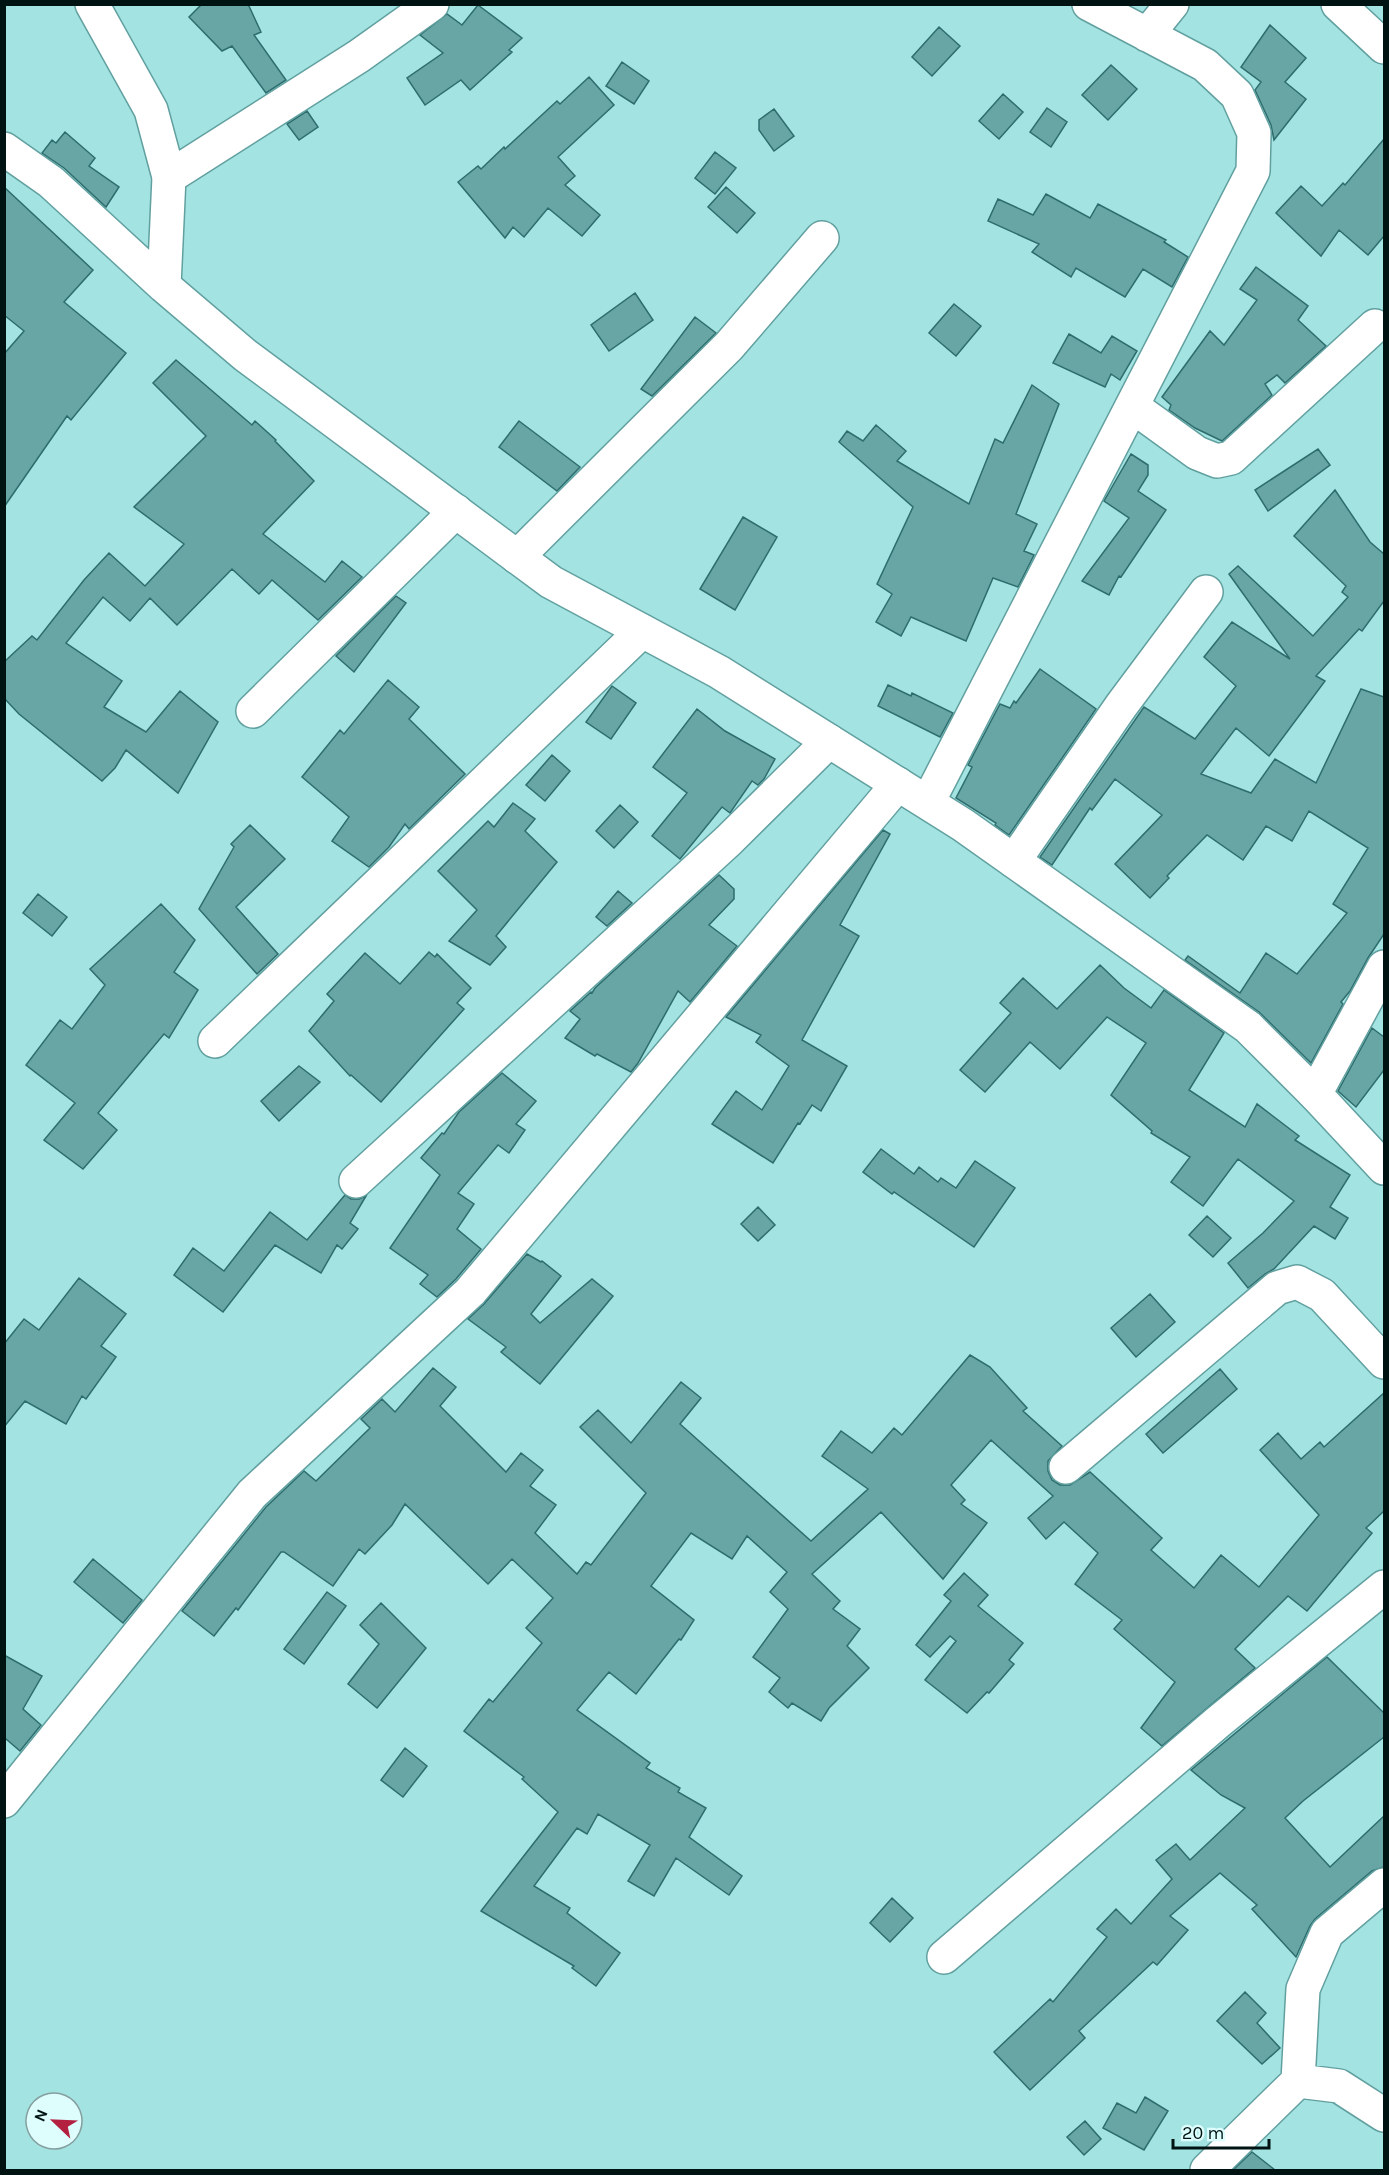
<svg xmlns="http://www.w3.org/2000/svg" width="1389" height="2175" font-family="Karla,sans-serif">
	<rect width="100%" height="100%" fill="#a3e3e2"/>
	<path fill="#67a6a5" stroke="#2e6d6d" stroke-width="1.5" d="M 202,4 L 248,4 L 261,32 L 254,35 L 286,80 L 266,93 L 232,46 L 222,51 L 189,17 Z
		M 478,5 L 522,38 L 509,50 L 512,52 L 470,90 L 461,80 L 425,105 L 407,78 L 443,53 L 420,35 L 447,14 L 462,25 Z
		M 1270,25 L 1306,58 L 1285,82 L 1306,99 L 1274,140 L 1271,125 L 1255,90 L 1261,82 L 1241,67 Z
		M 939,27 L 960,46 L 932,76 L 912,57 Z
		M 622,62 L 649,81 L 634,104 L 606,86 Z
		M 1111,65 L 1137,89 L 1108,120 L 1082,95 Z
		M 589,77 L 614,105 L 558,157 L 575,176 L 565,185 L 600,215 L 582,236 L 548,208 L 524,237 L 513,227 L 505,238 L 458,182 L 478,166 L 481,169 L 504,147 L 505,149 L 557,101 L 560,104 Z
		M 1003,94 L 1023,112 L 999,139 L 979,121 Z
		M 1047,108 L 1067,122 L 1051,147 L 1030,132 Z
		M 774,109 L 794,136 L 774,151 L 759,130 L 759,120 Z
		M 307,111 L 318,127 L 299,140 L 287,124 Z
		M 65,132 L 95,158 L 89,166 L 119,187 L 106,207 L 64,168 L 42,153 L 52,140 L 56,143 Z
		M 1384,139 L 1384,236 L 1368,255 L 1339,230 L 1321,256 L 1276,213 L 1301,186 L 1322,206 L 1343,183 L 1345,185 Z
		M 715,152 L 736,168 L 715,194 L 695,178 Z
		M 4,187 L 93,270 L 64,302 L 126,353 L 71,420 L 67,416 L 4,507 L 4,354 L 24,331 L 4,315 Z
		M 726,187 L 755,213 L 737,233 L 708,207 Z
		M 1046,194 L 1090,218 L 1098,204 L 1166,240 L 1164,242 L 1188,257 L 1172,287 L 1143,269 L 1125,297 L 1076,268 L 1071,277 L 1032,252 L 1039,244 L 988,221 L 998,199 L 1033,215 Z
		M 1256,267 L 1308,306 L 1298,320 L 1326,346 L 1285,383 L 1277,375 L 1265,384 L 1272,395 L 1222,441 L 1195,428 L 1169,410 L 1171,405 L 1162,397 L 1210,331 L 1224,345 L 1257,300 L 1240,289 Z
		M 635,293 L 653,320 L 609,351 L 591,325 Z
		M 954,304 L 981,326 L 956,356 L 929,333 Z
		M 695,317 L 716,333 L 652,396 L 641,389 Z
		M 1069,334 L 1101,353 L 1112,336 L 1137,351 L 1120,380 L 1111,374 L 1105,387 L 1053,363 Z
		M 176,360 L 252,425 L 255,421 L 276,440 L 275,441 L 314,481 L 263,534 L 325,582 L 342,561 L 362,577 L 318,620 L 272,580 L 259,594 L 232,569 L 177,625 L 150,598 L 130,621 L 103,597 L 66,643 L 122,681 L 104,707 L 146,732 L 180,691 L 218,722 L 178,793 L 126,750 L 115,768 L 102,781 L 19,714 L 4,698 L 4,662 L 32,636 L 37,640 L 84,580 L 109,553 L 145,586 L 184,544 L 134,507 L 206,436 L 153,383 Z
		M 1032,385 L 1059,404 L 1016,514 L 1037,524 L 1024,551 L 1034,555 L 1018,587 L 993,578 L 966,641 L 911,617 L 901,636 L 876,622 L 892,594 L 877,584 L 913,507 L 839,442 L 847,431 L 863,441 L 876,425 L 906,451 L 897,461 L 969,504 L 995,439 L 1003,443 Z
		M 519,421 L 580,467 L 557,491 L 499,447 Z
		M 1318,449 L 1330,465 L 1268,511 L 1255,490 Z
		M 1131,454 L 1148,465 L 1148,475 L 1138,491 L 1166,510 L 1121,577 L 1119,576 L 1109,595 L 1082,581 L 1129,518 L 1104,501 Z
		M 1335,490 L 1370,542 L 1384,554 L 1384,601 L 1362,631 L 1359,629 L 1316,676 L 1325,681 L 1269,756 L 1236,728 L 1201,774 L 1251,793 L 1275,759 L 1316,783 L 1361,689 L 1384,697 L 1384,934 L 1368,958 L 1350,991 L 1341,1002 L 1343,1004 L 1311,1063 L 1259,1012 L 1185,960 L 1188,956 L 1240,993 L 1266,953 L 1297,974 L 1347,913 L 1333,904 L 1368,848 L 1309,811 L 1292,841 L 1266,826 L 1243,860 L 1207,835 L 1167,876 L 1169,878 L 1150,898 L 1115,864 L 1162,815 L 1115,779 L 1092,810 L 1090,808 L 1052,865 L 1040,857 L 1144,707 L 1195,739 L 1236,686 L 1204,657 L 1232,622 L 1290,659 L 1229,574 L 1238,566 L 1313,636 L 1348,597 L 1342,592 L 1346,586 L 1294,536 Z
		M 743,517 L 777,537 L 735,610 L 700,589 Z
		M 396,596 L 406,603 L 354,672 L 336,656 Z
		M 1040,669 L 1096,709 L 1009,835 L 995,825 L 996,823 L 956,798 L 972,767 L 968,765 L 1000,704 L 1010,708 L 1014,701 L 1016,703 Z
		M 388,680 L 419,707 L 409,719 L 465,774 L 409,829 L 405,824 L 389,847 L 369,867 L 332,841 L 349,817 L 302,777 L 340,730 L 344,734 Z
		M 888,685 L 911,696 L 912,693 L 953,713 L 940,737 L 878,706 Z
		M 612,686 L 636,703 L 611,739 L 586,722 Z
		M 697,709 L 725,731 L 775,759 L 764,779 L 758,785 L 752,781 L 730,813 L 722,807 L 680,859 L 652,836 L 687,793 L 653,767 Z
		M 552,755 L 570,771 L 545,801 L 526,785 Z
		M 513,803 L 535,819 L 525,831 L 557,862 L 496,936 L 506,947 L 490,965 L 449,941 L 477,910 L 438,871 L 488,821 L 494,827 Z
		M 620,805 L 638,822 L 614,848 L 596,831 Z
		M 250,825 L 285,859 L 236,907 L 278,954 L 257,974 L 199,909 L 234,847 L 231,844 Z
		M 883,830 L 890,834 L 840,925 L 859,936 L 802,1040 L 847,1066 L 821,1111 L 812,1105 L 800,1124 L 798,1123 L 773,1163 L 712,1124 L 736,1091 L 762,1110 L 789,1066 L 756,1042 L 761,1035 L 726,1017 Z
		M 719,875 L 734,889 L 734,899 L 709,925 L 737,946 L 690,1002 L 678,991 L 638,1063 L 631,1072 L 597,1054 L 595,1056 L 565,1038 L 580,1019 L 570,1011 L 591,992 L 592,993 L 595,988 Z
		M 618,891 L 632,903 L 607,926 L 596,917 Z
		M 38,894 L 67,917 L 52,936 L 23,913 Z
		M 161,904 L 195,940 L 174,972 L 198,990 L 169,1038 L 164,1034 L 98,1113 L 117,1130 L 83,1169 L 44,1140 L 75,1103 L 26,1065 L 60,1020 L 72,1029 L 105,985 L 90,969 Z
		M 429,952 L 435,957 L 437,954 L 471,988 L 457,1003 L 464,1009 L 381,1102 L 351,1075 L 350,1076 L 309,1031 L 334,1001 L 327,994 L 365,953 L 400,984 Z
		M 1100,965 L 1124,988 L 1151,1008 L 1164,990 L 1224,1033 L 1189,1090 L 1245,1127 L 1257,1104 L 1299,1136 L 1295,1140 L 1350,1175 L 1330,1207 L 1348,1218 L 1335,1239 L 1314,1226 L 1274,1269 L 1265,1274 L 1248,1288 L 1228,1263 L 1263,1233 L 1294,1201 L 1238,1159 L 1203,1206 L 1171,1182 L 1190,1157 L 1151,1133 L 1152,1131 L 1111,1095 L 1146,1043 L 1107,1017 L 1060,1069 L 1030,1042 L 985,1092 L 960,1070 L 1011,1013 L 1000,1003 L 1023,978 L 1057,1009 Z
		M 1372,1028 L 1384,1037 L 1384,1070 L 1356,1107 L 1338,1091 Z
		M 299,1066 L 320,1082 L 279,1121 L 261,1101 Z
		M 502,1073 L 536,1101 L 516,1124 L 525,1130 L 509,1153 L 498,1145 L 458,1193 L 474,1204 L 457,1229 L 481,1249 L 456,1279 L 437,1297 L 420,1284 L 428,1275 L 390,1248 L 440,1175 L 421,1158 L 442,1133 L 444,1134 L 459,1112 Z
		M 881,1149 L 914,1174 L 919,1167 L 938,1182 L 941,1178 L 956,1188 L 975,1161 L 1015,1188 L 974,1247 L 894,1192 L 892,1194 L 863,1172 Z
		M 345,1195 L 351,1199 L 359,1199 L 366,1196 L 350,1223 L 358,1229 L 342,1249 L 337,1245 L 321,1273 L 275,1245 L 223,1312 L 174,1275 L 193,1248 L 224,1271 L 270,1212 L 307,1240 Z
		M 758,1207 L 775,1225 L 758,1241 L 741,1224 Z
		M 1207,1216 L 1231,1238 L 1213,1257 L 1189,1235 Z
		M 527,1254 L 541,1262 L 542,1261 L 561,1276 L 531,1314 L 540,1323 L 592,1279 L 613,1296 L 540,1384 L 501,1352 L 506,1347 L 468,1319 L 484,1304 Z
		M 79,1278 L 126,1314 L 101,1346 L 116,1357 L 86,1399 L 82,1396 L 66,1424 L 25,1401 L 4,1427 L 4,1344 L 24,1319 L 39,1330 Z
		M 1150,1294 L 1175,1322 L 1136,1357 L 1111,1328 Z
		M 970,1355 L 990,1367 L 1027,1408 L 1023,1411 L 1062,1446 L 1048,1461 L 1048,1471 L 1052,1480 L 1060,1485 L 1070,1485 L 1090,1472 L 1162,1538 L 1151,1550 L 1194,1588 L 1221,1555 L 1259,1587 L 1319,1515 L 1260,1450 L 1278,1433 L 1301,1459 L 1320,1442 L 1324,1447 L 1384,1393 L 1384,1511 L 1366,1528 L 1372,1533 L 1307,1611 L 1288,1596 L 1235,1649 L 1255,1668 L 1162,1746 L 1141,1728 L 1175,1682 L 1114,1629 L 1122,1620 L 1075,1584 L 1098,1553 L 1064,1522 L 1046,1539 L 1028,1518 L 1053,1496 L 991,1440 L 951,1485 L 965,1500 L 961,1504 L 987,1523 L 943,1579 L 881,1512 L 812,1574 L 840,1601 L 833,1609 L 860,1629 L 847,1646 L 869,1668 L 829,1708 L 821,1721 L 792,1703 L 788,1708 L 769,1692 L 780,1678 L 753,1657 L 788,1609 L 770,1592 L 787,1572 L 747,1536 L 732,1559 L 691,1533 L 651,1586 L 694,1620 L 681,1640 L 679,1639 L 636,1694 L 609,1672 L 577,1710 L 650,1763 L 646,1768 L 680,1788 L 678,1792 L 706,1808 L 689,1837 L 742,1876 L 729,1895 L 676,1858 L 654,1896 L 628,1881 L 650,1845 L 598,1814 L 587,1834 L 577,1828 L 534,1886 L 570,1908 L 567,1913 L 620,1953 L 596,1986 L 572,1968 L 574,1966 L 481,1911 L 558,1812 L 522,1779 L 524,1777 L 464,1731 L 489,1699 L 493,1702 L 542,1643 L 526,1628 L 553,1598 L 512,1559 L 488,1584 L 405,1504 L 392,1525 L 365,1554 L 359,1549 L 333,1586 L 284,1552 L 281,1552 L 238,1610 L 236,1608 L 214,1636 L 182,1611 L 266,1507 L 304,1471 L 316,1481 L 370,1428 L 361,1419 L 382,1399 L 395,1412 L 433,1368 L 456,1387 L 440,1406 L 506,1472 L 521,1453 L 543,1470 L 530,1486 L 556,1505 L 535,1533 L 577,1574 L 586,1562 L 591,1565 L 646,1493 L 580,1427 L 598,1410 L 631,1443 L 681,1382 L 701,1398 L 680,1424 L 811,1541 L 868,1489 L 822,1456 L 841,1431 L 872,1453 L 894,1428 L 902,1435 Z
		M 1220,1369 L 1237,1389 L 1163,1453 L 1146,1434 Z
		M 93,1559 L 142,1600 L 123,1623 L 74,1582 Z
		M 964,1573 L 988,1595 L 978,1606 L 1023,1643 L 1009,1660 L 1014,1664 L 989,1693 L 987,1692 L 967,1713 L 925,1680 L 956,1641 L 950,1636 L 930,1657 L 916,1645 L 951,1601 L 944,1595 Z
		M 327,1592 L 346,1606 L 304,1664 L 284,1649 Z
		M 381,1603 L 426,1648 L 377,1708 L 348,1684 L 379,1644 L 360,1625 Z
		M 4,1655 L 42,1676 L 23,1709 L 41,1725 L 20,1751 L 6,1739 L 4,1741 Z
		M 1327,1657 L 1384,1713 L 1384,1737 L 1303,1801 L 1285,1818 L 1330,1867 L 1384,1816 L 1384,1867 L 1372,1871 L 1315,1919 L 1310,1926 L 1296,1957 L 1252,1909 L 1257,1905 L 1220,1873 L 1170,1916 L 1188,1930 L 1157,1965 L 1153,1962 L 1079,2031 L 1085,2038 L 1030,2090 L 994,2052 L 1050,1999 L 1053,2002 L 1107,1937 L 1097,1929 L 1116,1909 L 1131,1924 L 1172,1879 L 1156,1860 L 1176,1844 L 1190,1860 L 1245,1808 L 1221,1795 L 1191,1770 Z
		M 405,1748 L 427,1766 L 403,1797 L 381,1780 Z
		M 892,1898 L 913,1918 L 890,1942 L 870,1923 Z
		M 1245,1992 L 1266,2013 L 1257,2023 L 1280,2048 L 1262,2064 L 1217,2021 Z
		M 1145,2097 L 1168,2111 L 1144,2150 L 1103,2128 L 1117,2103 L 1136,2113 Z
		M 1085,2121 L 1101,2139 L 1084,2155 L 1067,2137 Z
		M 1252,2152 L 1275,2170 L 1233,2170 Z"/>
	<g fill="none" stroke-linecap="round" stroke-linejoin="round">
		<defs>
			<path id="minor" d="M 1338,4 L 1384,47
				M 1147,35 L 1172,4
				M 169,177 L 359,56 L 432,4
				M 1132,406 L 1197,453 L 1217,461 L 1231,458 L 1375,326
				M 517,557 L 729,346 L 822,238
				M 253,711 L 456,511
				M 928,802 L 1253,171 L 1254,133 L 1237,95 L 1205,65 L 1089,4
				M 1014,861 L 1121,706 L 1206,592
				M 215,1041 L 642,631
				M 1315,1094 L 1384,967
				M 356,1181 L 728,841 L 829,741
				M 1066,1467 L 1277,1288 L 1297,1282 L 1322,1295 L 1384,1362
				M 4,1801 L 252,1494 L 470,1292 L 898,784
				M 944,1957 L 1218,1722 L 1384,1587
				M 1298,2081 L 1339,2086 L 1384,2115
				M 1207,2170 L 1298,2081 L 1303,1989 L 1327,1933 L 1384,1885"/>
			<path id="tertiary" d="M 92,4 L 151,110 L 169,177 L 164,286
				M 4,149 L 51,182 L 164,286 L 245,355 L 551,582 L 719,672 L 963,825 L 1248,1027 L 1315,1094 L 1384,1168"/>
		</defs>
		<use href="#minor" stroke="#62a0a0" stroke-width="36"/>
		<use href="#tertiary" stroke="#62a0a0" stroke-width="36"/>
		<use href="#minor" stroke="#fff" stroke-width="33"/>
		<use href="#tertiary" stroke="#fff" stroke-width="33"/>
	</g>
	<rect width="1389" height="2175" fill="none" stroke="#001313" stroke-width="12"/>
	<g transform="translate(54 2121) rotate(293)"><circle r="28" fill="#defdfd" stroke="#859f9f" stroke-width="1.5"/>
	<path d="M0-4.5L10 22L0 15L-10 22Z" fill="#b32040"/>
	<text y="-9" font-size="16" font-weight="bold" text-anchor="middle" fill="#001313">N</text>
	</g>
	<path d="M1173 2139v9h96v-9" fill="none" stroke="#001313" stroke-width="3"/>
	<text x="1182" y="2139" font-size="18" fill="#001313" stroke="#defdfd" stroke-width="4.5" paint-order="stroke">20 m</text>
</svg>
